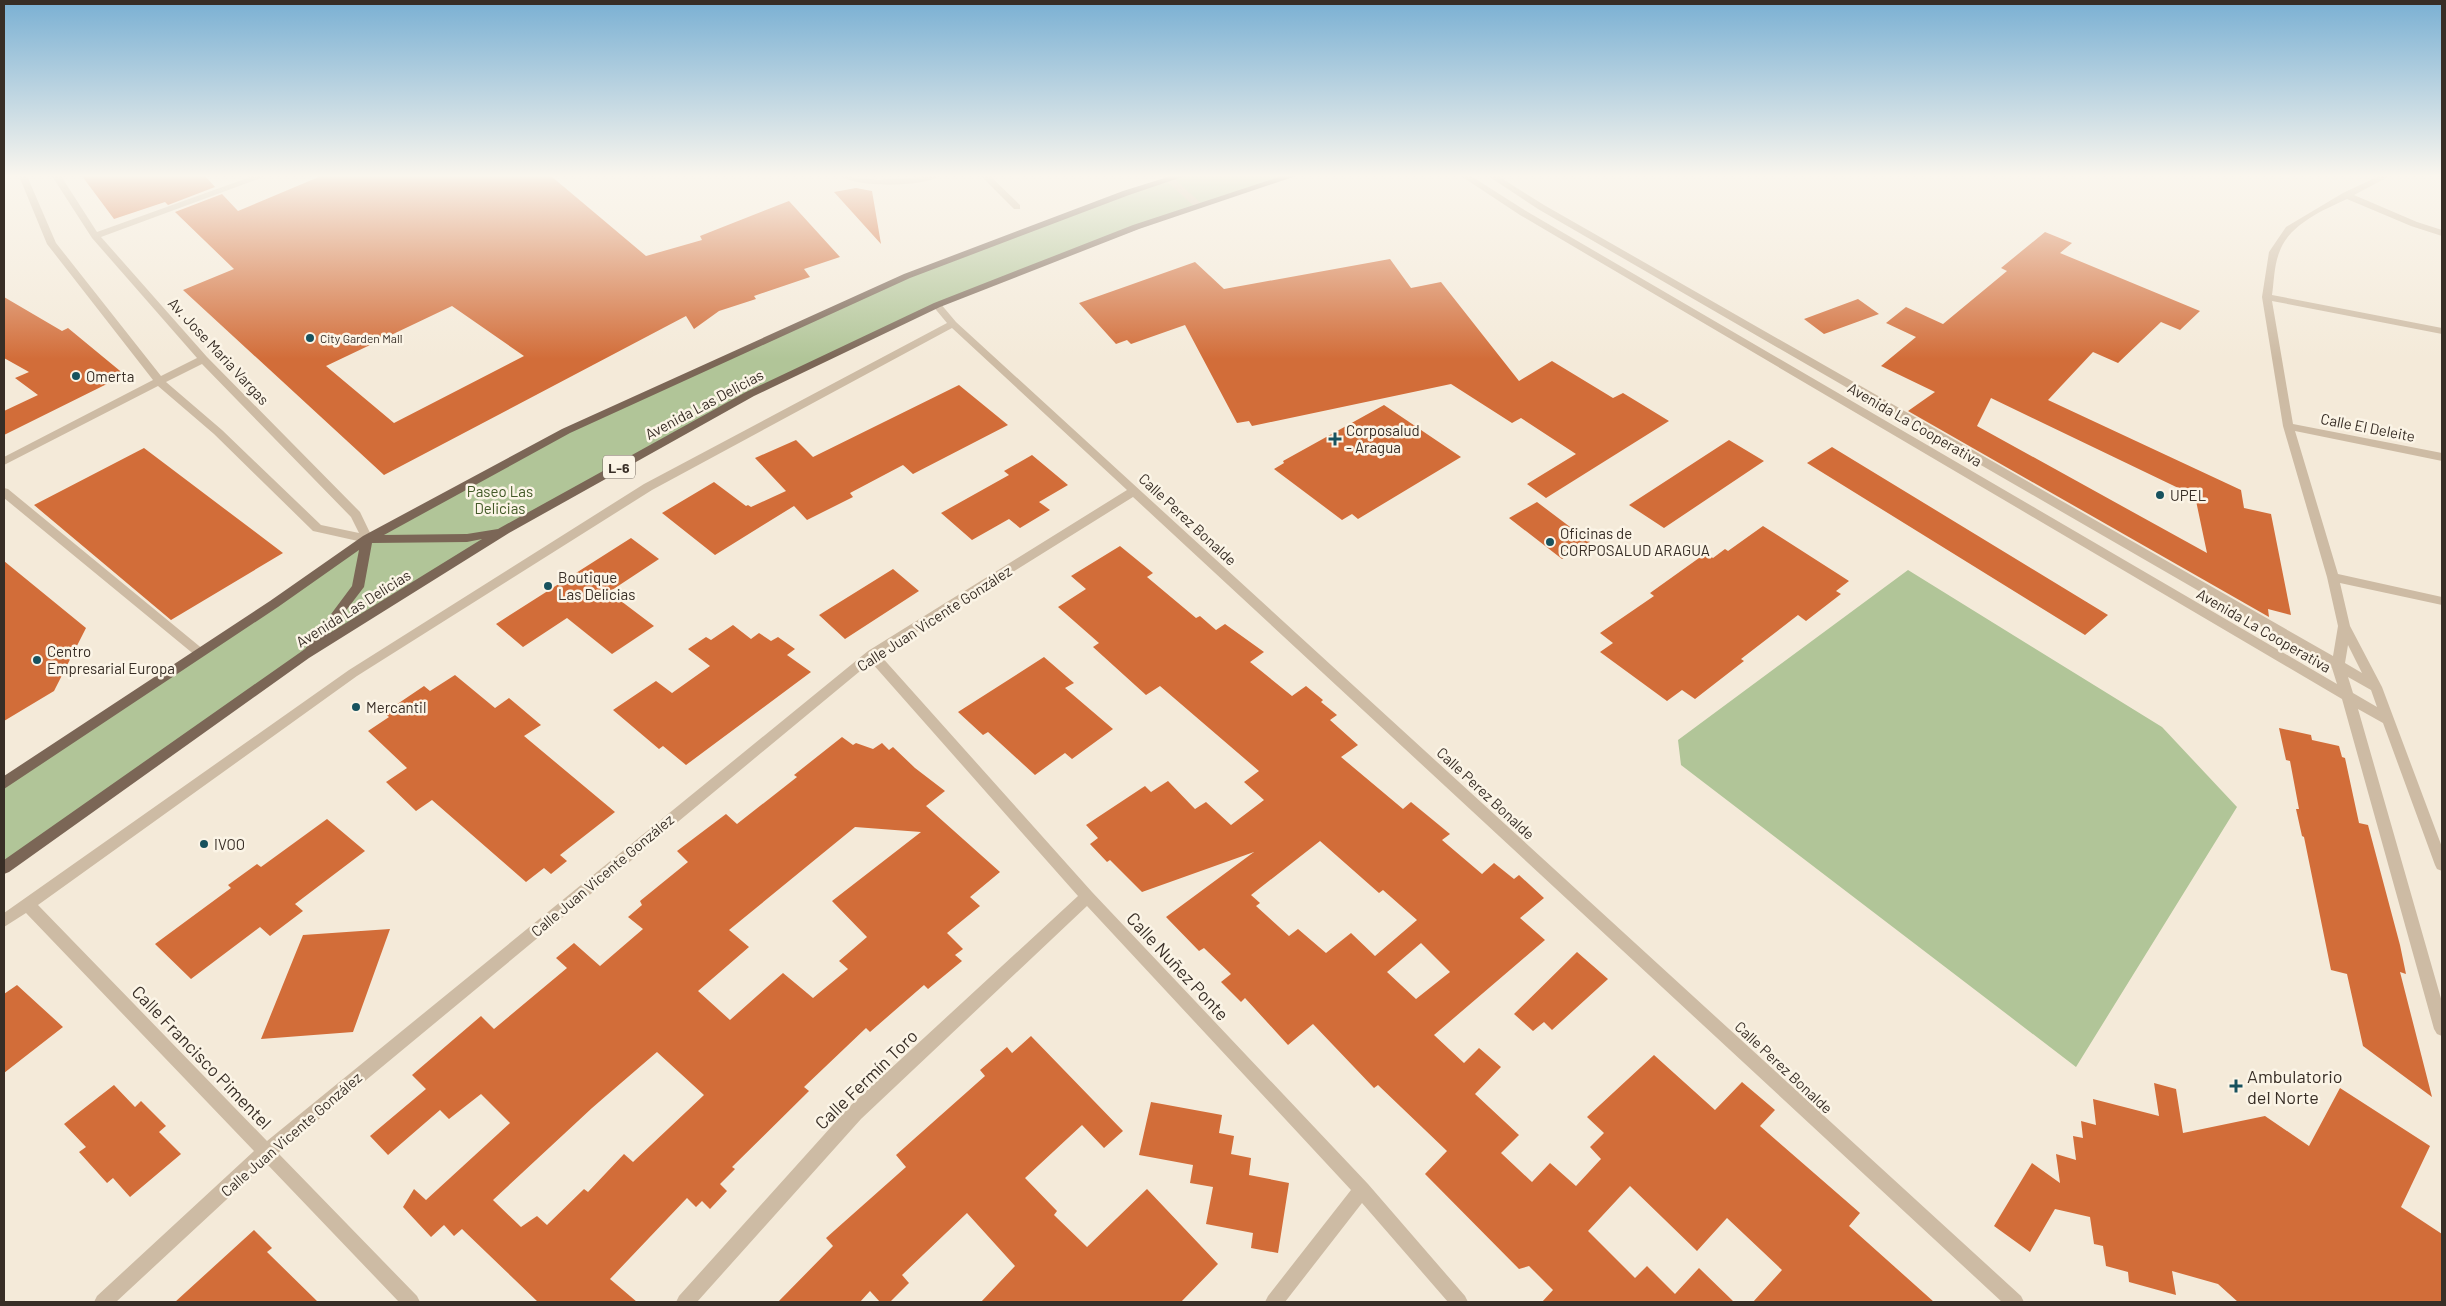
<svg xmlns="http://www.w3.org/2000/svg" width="2446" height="1306" font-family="Barlow,sans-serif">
	<rect width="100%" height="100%" fill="#f4ead9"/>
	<path fill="#b1c598" d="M 1181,176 L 1292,176 L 1199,206 L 937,305 L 750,394 L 505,530 L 305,655 L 4,869 L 4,783 L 274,604 L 367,539 L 566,431 L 907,276 L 1126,193 Z
		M 1908,570 L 2162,727 L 2237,807 L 2076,1067 L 1681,765 L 1678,740 Z"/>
	<path fill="#d26d39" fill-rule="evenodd" d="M 82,176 L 205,176 L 215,187 L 168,205 L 165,202 L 114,219 Z
		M 321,176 L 551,176 L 646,256 L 702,240 L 700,236 L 789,201 L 840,257 L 804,269 L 810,277 L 754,296 L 756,299 L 719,311 L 694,329 L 686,316 L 384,475 L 183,290 L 234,269 L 175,212 L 222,194 L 238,211 ZM 452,306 L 524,356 L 394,423 L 326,366 Z
		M 856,188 L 872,191 L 881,244 L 834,192 Z
		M 2045,232 L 2072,243 L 2060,253 L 2200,311 L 2180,330 L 2161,322 L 2118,363 L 2093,352 L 2048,400 L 2241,490 L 2244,508 L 2271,514 L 2291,615 L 2268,609 L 2269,617 L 1908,411 L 1935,392 L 1881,366 L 1916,337 L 1886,323 L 1906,307 L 1943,324 L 2007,271 L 2001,268 ZM 1991,398 L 2195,496 L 2207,553 L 1977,426 Z
		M 1390,259 L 1411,288 L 1441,282 L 1519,381 L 1552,361 L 1613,398 L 1623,393 L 1669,421 L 1546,498 L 1527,484 L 1576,454 L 1521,418 L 1512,423 L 1451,384 L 1252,426 L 1249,421 L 1237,423 L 1185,325 L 1131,344 L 1127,340 L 1116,344 L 1079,303 L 1195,262 L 1224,289 Z
		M 4,297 L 62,331 L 68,328 L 125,375 L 4,435 L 4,411 L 38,395 L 15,378 L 29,372 L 4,358 Z
		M 1858,299 L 1879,314 L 1824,334 L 1804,319 Z
		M 959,385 L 1008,425 L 913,474 L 903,465 L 850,493 L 853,497 L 807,520 L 794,506 L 715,555 L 662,513 L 714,482 L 746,506 L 748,505 L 751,507 L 786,491 L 755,458 L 796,440 L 813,457 Z
		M 1384,405 L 1461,457 L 1358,519 L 1352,514 L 1342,520 L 1274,469 L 1284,463 L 1283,461 Z
		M 1729,440 L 1764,461 L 1664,528 L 1629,505 Z
		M 1832,447 L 2108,615 L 2085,635 L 1807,463 Z
		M 144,448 L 283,553 L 171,620 L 34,505 Z
		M 1032,455 L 1068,485 L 1039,502 L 1050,510 L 1020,528 L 1009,519 L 972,540 L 941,513 L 1009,475 L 1004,471 Z
		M 1537,502 L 1590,542 L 1562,559 L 1509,518 Z
		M 1763,526 L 1849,581 L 1836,591 L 1841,594 L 1806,621 L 1798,615 L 1741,659 L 1744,661 L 1695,699 L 1682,690 L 1667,701 L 1600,652 L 1613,643 L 1600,633 L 1654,596 L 1650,593 L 1706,553 L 1713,558 L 1725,549 L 1728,551 Z
		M 631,538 L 659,559 L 609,592 L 654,626 L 612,654 L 567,618 L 523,647 L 496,624 Z
		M 1120,546 L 1153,573 L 1147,577 L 1196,618 L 1200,616 L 1216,630 L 1225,624 L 1264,652 L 1250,662 L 1292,696 L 1306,686 L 1323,700 L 1321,702 L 1337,715 L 1330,720 L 1358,745 L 1341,757 L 1403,809 L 1411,802 L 1450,834 L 1442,840 L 1482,874 L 1494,863 L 1514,879 L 1519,875 L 1544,898 L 1520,918 L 1545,940 L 1434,1035 L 1464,1063 L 1479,1048 L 1501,1067 L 1475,1094 L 1519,1135 L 1501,1153 L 1532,1182 L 1550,1163 L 1576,1186 L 1601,1159 L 1590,1147 L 1604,1133 L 1587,1117 L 1654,1055 L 1715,1110 L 1742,1082 L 1775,1110 L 1760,1126 L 1860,1213 L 1849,1226 L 1934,1302 L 1753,1302 L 1782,1270 L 1727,1218 L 1697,1251 L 1630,1186 L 1588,1231 L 1635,1278 L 1647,1266 L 1675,1294 L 1699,1268 L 1734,1302 L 1542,1302 L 1553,1290 L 1529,1266 L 1519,1269 L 1425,1174 L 1447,1151 L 1378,1085 L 1374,1088 L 1313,1024 L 1288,1045 L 1245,998 L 1241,1002 L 1221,982 L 1231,974 L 1204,948 L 1199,951 L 1166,917 L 1254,852 L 1142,892 L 1110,860 L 1107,862 L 1090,844 L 1098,838 L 1086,825 L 1145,786 L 1151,792 L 1168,781 L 1195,809 L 1206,802 L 1231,825 L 1264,800 L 1244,782 L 1259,771 L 1160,686 L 1146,695 L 1093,647 L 1099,643 L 1058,607 L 1086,589 L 1071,576 ZM 1320,841 L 1379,893 L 1383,890 L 1417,920 L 1375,956 L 1351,933 L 1326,953 L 1298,929 L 1289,936 L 1256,906 L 1260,903 L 1251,895 ZM 1421,943 L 1450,972 L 1416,999 L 1387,972 Z
		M 4,561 L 86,628 L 54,691 L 4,721 Z
		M 893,569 L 919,591 L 845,639 L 819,615 Z
		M 733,625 L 751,639 L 759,633 L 771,641 L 778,637 L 795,649 L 787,655 L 811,672 L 686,765 L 663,746 L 659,749 L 613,710 L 656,681 L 672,693 L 710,666 L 688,649 L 706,637 L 711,640 Z
		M 1044,657 L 1074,683 L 1065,688 L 1113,729 L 1072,759 L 1065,753 L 1035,775 L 988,732 L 983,735 L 958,712 Z
		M 455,675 L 495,708 L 509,698 L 541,725 L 524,736 L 615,812 L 560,855 L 567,861 L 551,874 L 544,868 L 526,882 L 432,800 L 416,811 L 386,782 L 407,768 L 368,731 L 389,717 L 384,713 L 424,686 L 430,691 Z
		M 2279,728 L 2311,735 L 2312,740 L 2339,746 L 2342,757 L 2345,758 L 2359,823 L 2368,825 L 2400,945 L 2406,974 L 2400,972 L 2432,1097 L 2363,1046 L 2347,974 L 2331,970 L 2304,837 L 2302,836 L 2296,809 L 2299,809 L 2290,761 L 2286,760 Z
		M 842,737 L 853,745 L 856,743 L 873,749 L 882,743 L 889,750 L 893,747 L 915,768 L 945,791 L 926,806 L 1000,872 L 970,897 L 980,906 L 947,933 L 963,949 L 955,955 L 962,961 L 928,989 L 924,985 L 870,1032 L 866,1028 L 804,1087 L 809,1091 L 732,1167 L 735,1169 L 720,1184 L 727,1191 L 710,1209 L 702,1201 L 696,1207 L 687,1198 L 610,1279 L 637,1302 L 538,1302 L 462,1229 L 454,1236 L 444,1225 L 431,1237 L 403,1207 L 414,1189 L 426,1200 L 510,1123 L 481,1094 L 449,1119 L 440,1110 L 388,1155 L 370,1136 L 426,1089 L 412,1075 L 481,1016 L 494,1029 L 567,968 L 556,958 L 574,943 L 600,966 L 643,929 L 628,917 L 642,905 L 640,901 L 688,862 L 677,851 L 726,814 L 737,824 L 797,777 L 794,775 ZM 855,827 L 921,832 L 832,901 L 867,937 L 839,961 L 848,969 L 813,998 L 783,973 L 730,1020 L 698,991 L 749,947 L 729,930 ZM 657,1052 L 704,1095 L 633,1162 L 624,1154 L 588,1192 L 584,1189 L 547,1225 L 537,1216 L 521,1227 L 493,1200 L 592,1108 Z
		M 327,819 L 365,851 L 295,904 L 303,911 L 270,936 L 260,927 L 191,979 L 155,944 L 231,888 L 228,885 L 257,864 L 261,867 Z
		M 390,929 L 353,1032 L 261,1039 L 303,935 Z
		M 1577,952 L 1608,979 L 1552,1030 L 1544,1022 L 1533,1031 L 1514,1014 Z
		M 17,985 L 63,1027 L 4,1073 L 4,994 Z
		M 1031,1036 L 1123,1131 L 1104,1148 L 1082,1125 L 1025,1178 L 1057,1211 L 1054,1215 L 1087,1247 L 1147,1189 L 1218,1264 L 1181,1302 L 981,1302 L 1015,1266 L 967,1213 L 902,1275 L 909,1283 L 890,1302 L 880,1302 L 870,1291 L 860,1302 L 778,1302 L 833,1246 L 826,1238 L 906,1167 L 896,1155 L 985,1076 L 980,1070 L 1007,1047 L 1012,1053 Z
		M 2154,1083 L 2176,1089 L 2183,1133 L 2265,1116 L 2309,1146 L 2340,1088 L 2430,1146 L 2401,1207 L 2442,1234 L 2442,1302 L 2238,1302 L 2218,1284 L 2172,1271 L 2176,1295 L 2129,1282 L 2128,1272 L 2106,1266 L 2103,1246 L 2094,1244 L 2090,1217 L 2055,1209 L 2030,1252 L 1994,1226 L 2032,1163 L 2060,1183 L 2056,1154 L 2076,1160 L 2073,1136 L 2083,1138 L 2081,1121 L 2096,1125 L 2093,1099 L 2159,1116 Z
		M 114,1085 L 135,1107 L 141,1101 L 166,1126 L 159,1132 L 181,1154 L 130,1197 L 113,1178 L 107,1183 L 79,1152 L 86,1147 L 64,1124 Z
		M 1151,1102 L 1222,1115 L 1219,1133 L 1234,1136 L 1231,1154 L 1251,1158 L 1249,1175 L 1289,1183 L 1278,1253 L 1251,1248 L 1253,1233 L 1206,1224 L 1213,1187 L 1190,1183 L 1193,1165 L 1139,1155 Z
		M 254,1230 L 272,1248 L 267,1252 L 318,1302 L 175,1302 Z"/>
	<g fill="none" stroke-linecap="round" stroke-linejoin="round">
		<path fill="#cdbba4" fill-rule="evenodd" d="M 19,176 L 27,176 L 56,243 L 161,376 L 197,358 L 92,238 L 52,176 L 61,176 L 97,232 L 253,176 L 266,176 L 101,237 L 207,357 L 360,512 L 373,539 L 371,542 L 367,543 L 313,531 L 214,434 L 158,386 L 4,465 L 4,457 L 153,380 L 47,244 ZM 202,364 L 351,517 L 359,533 L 321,525 L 222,430 L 166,382 Z
			M 841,176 L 878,180 L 939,176 C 923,187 857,188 841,176 Z
			M 981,176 L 990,176 L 1020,205 L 1020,209 L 1014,209 Z
			M 1161,176 L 1171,176 L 1202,204 L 1202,208 L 1196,208 Z
			M 1461,176 L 1471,176 L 1526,211 L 2337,684 L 2332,668 L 1538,209 L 1488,176 L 1498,176 L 1544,205 L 2333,656 L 2338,626 L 2327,577 L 2283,426 L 2262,297 L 2269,252 L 2286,227 L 2343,193 L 2379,176 L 2390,176 L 2354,195 L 2417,222 L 2442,230 L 2442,236 L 2411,226 L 2347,199 C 2323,210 2288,225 2279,253 C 2274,266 2274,282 2272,295 L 2442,328 L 2442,334 L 2272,301 L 2293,424 L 2442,453 L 2442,461 L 2295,431 L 2338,574 L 2442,597 L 2442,605 L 2340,583 L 2350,626 L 2382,687 L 2442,847 L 2442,871 L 2437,869 L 2435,865 L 2383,723 L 2358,709 L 2442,1002 L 2442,1036 L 2437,1034 L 2434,1029 L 2342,699 L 1520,215 ZM 2348,645 L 2362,673 L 2345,663 ZM 2348,677 L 2371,690 L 2377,707 L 2353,693 Z
			M 937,302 L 940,303 L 956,322 L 2021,1296 L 2024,1302 L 2002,1302 L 1133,497 L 880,655 L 1092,892 L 1368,1184 L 1465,1296 L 1468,1302 L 1448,1302 L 1362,1203 L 1285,1302 L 1265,1302 L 1268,1296 L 1351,1190 L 1087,906 L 861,1119 L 697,1302 L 676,1302 L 679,1296 L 849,1107 L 1078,896 L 871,662 L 278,1153 L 417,1296 L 420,1302 L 399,1302 L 266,1163 L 116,1302 L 94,1302 L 97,1296 L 254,1151 L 26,913 L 4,927 L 4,913 L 349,670 L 644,484 L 947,323 L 932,305 ZM 952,328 L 1127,490 L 868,651 L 267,1141 L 38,905 L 357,676 L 652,490 Z
			M 4,488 L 8,489 L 204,650 L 206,653 L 204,656 L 196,656 L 4,498 Z"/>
		<path fill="#7b6656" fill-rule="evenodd" d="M 1171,176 L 1185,176 L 1129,195 L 910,278 L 570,433 L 384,535 L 467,534 L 498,529 L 746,392 L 934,303 L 1133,225 L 1282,176 L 1296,176 L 1139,229 L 940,307 L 754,396 L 509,533 L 309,658 L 9,872 L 4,874 L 4,860 L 305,649 L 352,586 L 359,550 L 278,607 L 4,789 L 4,776 L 270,601 L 363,536 L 562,429 L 904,274 L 1123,191 ZM 482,539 L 328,634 L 364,587 L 372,543 L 467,542 Z"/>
	</g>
	<linearGradient id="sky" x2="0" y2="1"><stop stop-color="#7ab0d3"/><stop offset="0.49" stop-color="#faf6ee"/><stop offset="1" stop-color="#faf6ee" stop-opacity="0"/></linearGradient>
	<rect width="2446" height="359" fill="url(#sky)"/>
	<g fill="#18525e" stroke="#fbf4e6" stroke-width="2">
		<circle cx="310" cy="338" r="5"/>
		<circle cx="76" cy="376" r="5"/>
		<path d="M1332.5 431.5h5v5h5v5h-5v5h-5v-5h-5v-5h5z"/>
		<circle cx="2160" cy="495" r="5"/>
		<circle cx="1550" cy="542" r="5"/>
		<circle cx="548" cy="586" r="5"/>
		<circle cx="37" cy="660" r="5"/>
		<circle cx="356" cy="707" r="5"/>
		<circle cx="204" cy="844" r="5"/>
		<path d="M2233.5 1078.5h5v5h5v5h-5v5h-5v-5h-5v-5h5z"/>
	</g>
	<g text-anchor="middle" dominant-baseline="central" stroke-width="5" stroke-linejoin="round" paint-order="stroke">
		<g font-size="12" fill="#382e26" stroke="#fbf4e6" text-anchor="start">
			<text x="320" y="338">City Garden Mall</text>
		</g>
		<rect fill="#fbf4e6" stroke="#726960" stroke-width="1" x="603" y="455.5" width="32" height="23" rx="4"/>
		<g font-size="14" font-weight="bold" fill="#382e26">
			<text x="619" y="467">L-6</text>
		</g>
		<g font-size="15" fill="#382e26" stroke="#fbf4e6">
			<text transform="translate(219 351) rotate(47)">Av. Jose Maria Vargas</text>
			<text transform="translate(704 404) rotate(-28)">Avenida Las Delicias</text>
			<text transform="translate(1915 424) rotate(30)">Avenida La Cooperativa</text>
			<text transform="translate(2368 427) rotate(11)">Calle El Deleite</text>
			<text transform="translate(1188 519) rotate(43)">Calle Perez Bonalde</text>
			<text transform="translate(353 608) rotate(-32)">Avenida Las Delicias</text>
			<text transform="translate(934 618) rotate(-33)">Calle Juan Vicente González</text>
			<text transform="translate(2264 630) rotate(30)">Avenida La Cooperativa</text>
			<text transform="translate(1486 793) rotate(43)">Calle Perez Bonalde</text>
			<text transform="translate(602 875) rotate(-40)">Calle Juan Vicente González</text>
			<text transform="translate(1784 1067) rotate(43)">Calle Perez Bonalde</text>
			<text transform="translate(291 1134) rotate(-41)">Calle Juan Vicente González</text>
		</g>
		<g font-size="15" fill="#382e26" stroke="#fbf4e6" text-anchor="start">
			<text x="86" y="376">Omerta</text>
			<text x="1346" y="430">Corposalud<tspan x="1346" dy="17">- Aragua</tspan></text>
			<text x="2170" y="495">UPEL</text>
			<text x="1560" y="533">Oficinas de<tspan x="1560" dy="17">CORPOSALUD ARAGUA</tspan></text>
			<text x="558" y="577">Boutique<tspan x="558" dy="17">Las Delicias</tspan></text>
			<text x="47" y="651">Centro<tspan x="47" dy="17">Empresarial Europa</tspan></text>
			<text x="366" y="707">Mercantil</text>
			<text x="214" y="844">IVOO</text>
		</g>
		<g font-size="15" fill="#425927" stroke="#fbf4e6">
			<text x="500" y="491">Paseo Las<tspan x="500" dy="17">Delicias</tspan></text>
		</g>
		<g font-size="18" fill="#382e26" stroke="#fbf4e6">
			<text transform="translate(1178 966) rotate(47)">Calle Nuñez Ponte</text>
			<text transform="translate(202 1057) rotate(46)">Calle Francisco Pimentel</text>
			<text transform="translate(866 1079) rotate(-44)">Calle Fermín Toro</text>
		</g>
		<g font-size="18" fill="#382e26" stroke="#fbf4e6" text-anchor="start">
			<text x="2247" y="1076">Ambulatorio<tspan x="2247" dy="21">del Norte</tspan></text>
		</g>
	</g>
	<rect width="2446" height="1306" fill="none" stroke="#382e26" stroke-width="10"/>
</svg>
